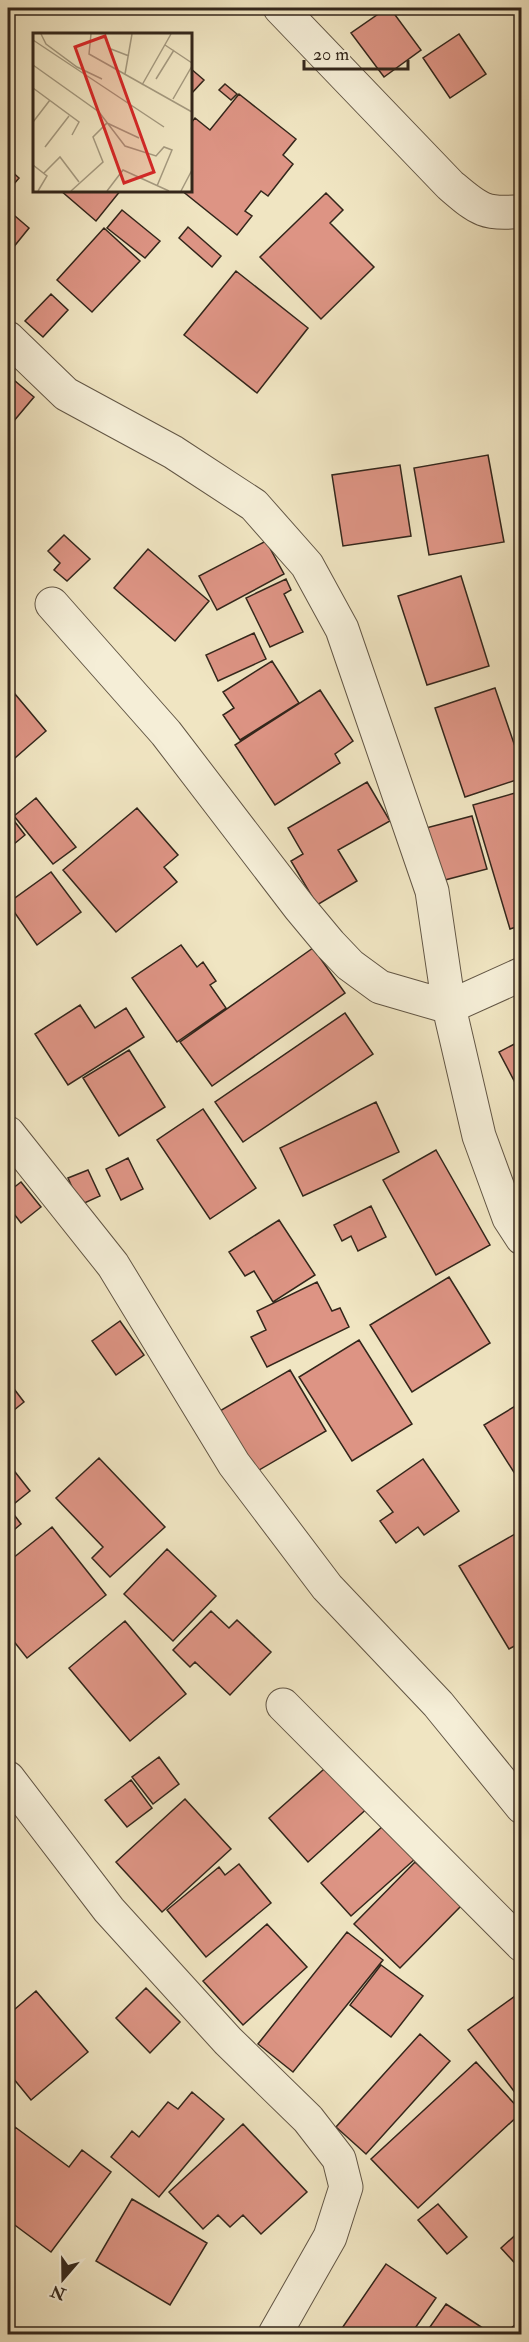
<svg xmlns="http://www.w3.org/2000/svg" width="529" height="2342" font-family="'IM FELL Double Pica',serif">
	<rect width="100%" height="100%" fill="#f0e5c2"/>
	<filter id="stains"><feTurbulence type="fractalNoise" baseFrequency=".00333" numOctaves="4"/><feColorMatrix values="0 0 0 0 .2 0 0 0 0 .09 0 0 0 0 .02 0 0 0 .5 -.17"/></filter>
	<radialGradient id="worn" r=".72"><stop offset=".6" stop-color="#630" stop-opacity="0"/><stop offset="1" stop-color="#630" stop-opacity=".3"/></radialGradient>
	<path fill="#dd9484" stroke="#33261b" stroke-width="1.5" d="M 387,8 L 390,8 L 421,50 L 384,77 L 351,33 Z
		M 459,34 L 486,74 L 450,98 L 423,58 Z
		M 190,68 L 204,80 L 190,95 Z
		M 225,84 L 237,94 L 231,100 L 219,90 Z
		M 239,94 L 296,139 L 283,155 L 293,164 L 268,196 L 261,191 L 245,211 L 252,216 L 237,235 L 181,190 L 190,190 L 190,124 L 195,118 L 210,130 Z
		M 8,168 L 19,178 L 8,191 Z
		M 60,190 L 121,190 L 96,221 Z
		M 326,193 L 343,210 L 330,223 L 374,267 L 321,319 L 260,257 Z
		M 8,210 L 29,228 L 8,254 Z
		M 122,210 L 160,241 L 145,258 L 107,228 Z
		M 188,227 L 221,256 L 212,267 L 179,238 Z
		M 104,228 L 140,261 L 92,312 L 57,280 Z
		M 236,271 L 308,328 L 257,393 L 184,335 Z
		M 51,294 L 68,310 L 43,337 L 25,321 Z
		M 8,375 L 34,397 L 8,428 Z
		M 488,455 L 504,542 L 429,555 L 414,468 Z
		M 400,465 L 411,536 L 343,546 L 332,475 Z
		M 64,535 L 90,559 L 67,581 L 54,570 L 60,563 L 48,551 Z
		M 266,541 L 284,574 L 217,610 L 199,576 Z
		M 148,549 L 209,601 L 175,641 L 114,588 Z
		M 461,576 L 489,666 L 427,685 L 398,596 Z
		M 286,579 L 291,590 L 284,594 L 303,632 L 270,647 L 246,598 Z
		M 254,633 L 266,659 L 218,681 L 206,655 Z
		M 272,661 L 299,703 L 240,740 L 223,715 L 234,708 L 223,692 Z
		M 495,688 L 522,767 L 522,778 L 465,797 L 435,708 Z
		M 320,690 L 353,741 L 335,754 L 340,763 L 275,805 L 235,745 Z
		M 15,694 L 46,731 L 8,764 L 8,700 Z
		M 367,782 L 390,821 L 338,850 L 357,881 L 317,905 L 291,861 L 303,854 L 288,828 Z
		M 522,791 L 522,925 L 510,929 L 473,805 Z
		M 36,798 L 76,847 L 53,864 L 14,816 Z
		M 137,808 L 178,855 L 164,867 L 177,882 L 116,932 L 63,870 Z
		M 8,813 L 25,835 L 8,849 Z
		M 472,816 L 487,869 L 441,881 L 426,828 Z
		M 51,872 L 81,912 L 37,945 L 8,903 Z
		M 181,945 L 197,967 L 203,962 L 216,981 L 210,985 L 226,1008 L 177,1042 L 132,978 Z
		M 313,948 L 345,993 L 212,1086 L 180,1042 Z
		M 80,1005 L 95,1028 L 126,1008 L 144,1037 L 68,1085 L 35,1034 Z
		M 345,1013 L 373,1054 L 243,1142 L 215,1102 Z
		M 522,1040 L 522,1091 L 520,1092 L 499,1052 Z
		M 129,1050 L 165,1107 L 119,1136 L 83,1078 Z
		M 376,1102 L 399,1152 L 303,1196 L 280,1148 Z
		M 203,1109 L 256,1188 L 210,1219 L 157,1140 Z
		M 436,1150 L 490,1245 L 436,1275 L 383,1180 Z
		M 128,1158 L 143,1189 L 121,1200 L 106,1169 Z
		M 88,1170 L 100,1196 L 80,1205 L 68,1178 Z
		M 21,1182 L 41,1207 L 21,1223 L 8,1206 L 8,1192 Z
		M 371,1206 L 386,1237 L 358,1251 L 351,1236 L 342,1241 L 334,1225 Z
		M 279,1220 L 315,1275 L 273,1302 L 254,1271 L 245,1276 L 229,1252 Z
		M 449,1277 L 490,1343 L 412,1392 L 370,1325 Z
		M 317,1282 L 332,1311 L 340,1308 L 349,1327 L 267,1367 L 251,1337 L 266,1330 L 257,1311 Z
		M 120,1321 L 144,1355 L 116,1375 L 92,1341 Z
		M 359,1340 L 412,1424 L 352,1461 L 299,1377 Z
		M 290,1370 L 326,1431 L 254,1473 L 218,1412 Z
		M 8,1381 L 24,1402 L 8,1415 Z
		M 522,1402 L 522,1485 L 484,1425 Z
		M 99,1458 L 165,1527 L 110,1577 L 92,1558 L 103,1547 L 56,1498 Z
		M 423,1459 L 459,1511 L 424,1535 L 418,1527 L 396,1543 L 380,1521 L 393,1512 L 377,1491 Z
		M 8,1463 L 30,1491 L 9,1508 L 21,1524 L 8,1535 Z
		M 52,1527 L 106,1595 L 27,1658 L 8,1634 L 8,1562 Z
		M 522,1530 L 522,1642 L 509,1649 L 459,1566 Z
		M 167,1549 L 216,1596 L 173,1641 L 124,1594 Z
		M 211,1611 L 229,1628 L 237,1620 L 271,1652 L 230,1695 L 195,1662 L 190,1667 L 173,1650 Z
		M 125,1621 L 186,1694 L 130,1741 L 69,1668 Z
		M 159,1757 L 179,1784 L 153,1804 L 132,1777 Z
		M 332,1762 L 371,1805 L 308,1862 L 269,1818 Z
		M 131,1780 L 152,1808 L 127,1827 L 105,1800 Z
		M 185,1799 L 231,1849 L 162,1912 L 116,1862 Z
		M 384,1825 L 415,1859 L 351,1916 L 321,1883 Z
		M 415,1862 L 461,1906 L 400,1968 L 354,1924 Z
		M 239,1864 L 271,1903 L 206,1957 L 167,1910 L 219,1867 L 225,1875 Z
		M 267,1924 L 307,1967 L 243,2025 L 203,1981 Z
		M 347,1932 L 383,1960 L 293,2072 L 258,2044 Z
		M 381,1965 L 423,1996 L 391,2037 L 350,2005 Z
		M 146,1988 L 180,2022 L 150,2053 L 116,2018 Z
		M 36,1991 L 88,2052 L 31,2100 L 8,2072 L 8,2015 Z
		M 522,1991 L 522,2102 L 468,2030 Z
		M 420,2034 L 450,2061 L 366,2154 L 336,2127 Z
		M 476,2062 L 522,2112 L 418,2208 L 371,2159 Z
		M 192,2092 L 224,2119 L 159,2197 L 111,2157 L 132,2131 L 139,2137 L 168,2102 L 178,2109 Z
		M 243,2124 L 307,2192 L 261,2234 L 243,2215 L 230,2227 L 218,2215 L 203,2229 L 169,2192 Z
		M 15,2127 L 69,2167 L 82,2150 L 111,2172 L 51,2252 L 12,2223 L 8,2229 L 8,2137 Z
		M 132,2199 L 207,2243 L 170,2305 L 96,2261 Z
		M 438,2204 L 467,2237 L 447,2254 L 418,2220 Z
		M 522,2229 L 522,2271 L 501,2248 Z
		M 386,2264 L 436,2298 L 411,2334 L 338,2334 Z
		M 446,2304 L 492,2334 L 425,2334 Z
		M 522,2319 L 522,2334 L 504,2334 Z"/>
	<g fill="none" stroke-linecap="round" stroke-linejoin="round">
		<defs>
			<path id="street" d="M 280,8 L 450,185 C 477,208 484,216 522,211
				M 8,338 L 66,394 L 173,452 L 254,505 L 307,565 L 342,629 L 432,891 L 449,1007 L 479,1136 L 509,1218 L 522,1238
				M 52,604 L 166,733 L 300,908 L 330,944 L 350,965 L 380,987 L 449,1007 L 522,974
				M 8,1133 L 113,1265 L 234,1464 L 327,1587 L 438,1704 L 522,1807
				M 283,1705 L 522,1945
				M 8,1778 L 109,1910 L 228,2041 L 308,2119 L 339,2159 L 346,2187 L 330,2237 L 275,2334"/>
		</defs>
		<use href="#street" stroke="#625645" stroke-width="35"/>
		<use href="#street" stroke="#f5eed7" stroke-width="33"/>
	</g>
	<g transform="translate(33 33)">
		<rect width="159" height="159" fill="#f0e5c2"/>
		<path fill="none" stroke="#a4997f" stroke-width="1.5" d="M 8,1 L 13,11 L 44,34 L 69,46M 58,1 L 56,21 L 159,79M 0,7 L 131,94M 132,12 L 159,30M 78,16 L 96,23M 0,32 L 66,79 L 92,113 L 123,123 L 131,114 L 139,117 L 124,153M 92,41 L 99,1M 123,46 L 141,17M 109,52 L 138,1M 0,55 L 46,89 L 39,102M 140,66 L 159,33M 0,89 L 17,67M 12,114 L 36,83M 0,132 L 14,143 L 5,158M 11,140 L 27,124 L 46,149M 38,158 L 70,129 L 60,104 L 74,90 L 106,105M 74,158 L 90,137 L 136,158M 148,158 L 159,137"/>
		<path fill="#d62828" fill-opacity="0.15" stroke="#d62828" stroke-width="3" d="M 72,3 L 121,139 L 91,150 L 42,14 Z"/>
		<rect width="159" height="159" fill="none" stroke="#33261b" stroke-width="3"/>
	</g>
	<rect width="529" height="2342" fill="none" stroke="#f0e5c2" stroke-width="30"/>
	<rect x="9" y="9" width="511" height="2324" fill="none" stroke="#33261b" stroke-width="3"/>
	<rect x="15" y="15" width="499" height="2312" fill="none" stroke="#33261b" stroke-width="1.5"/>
	<g transform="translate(63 2279) rotate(200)" stroke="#f5eed7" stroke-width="4.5" paint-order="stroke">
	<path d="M0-4.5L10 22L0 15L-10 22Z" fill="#33261b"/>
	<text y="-9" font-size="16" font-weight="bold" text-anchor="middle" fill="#33261b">N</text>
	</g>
	<path d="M304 60v9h104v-9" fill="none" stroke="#33261b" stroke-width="3"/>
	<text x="313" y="60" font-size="18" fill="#33261b" stroke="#f5eed7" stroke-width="4.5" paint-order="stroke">20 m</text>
	<rect width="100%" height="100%" filter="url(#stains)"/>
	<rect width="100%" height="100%" fill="url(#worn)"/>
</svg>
